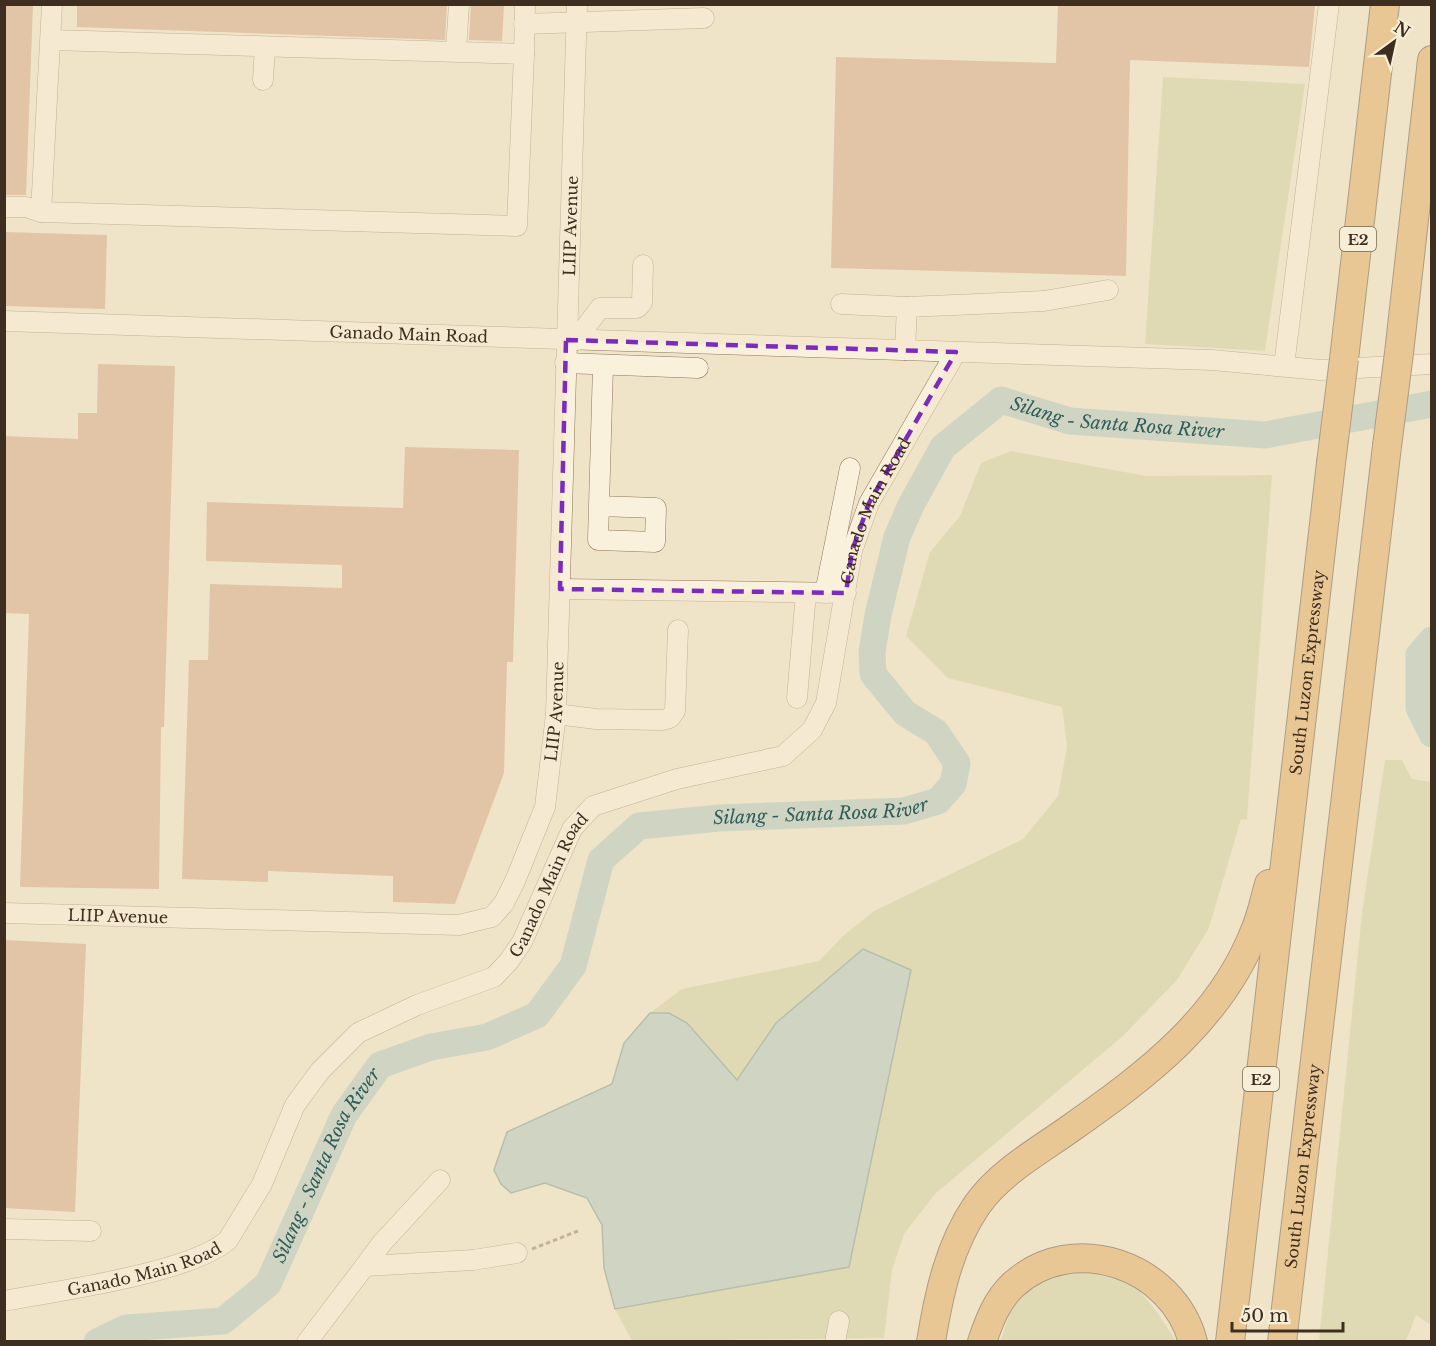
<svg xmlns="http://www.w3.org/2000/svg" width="1436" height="1346" font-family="'Libre Baskerville',serif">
	<rect width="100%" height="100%" fill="#f0e4c8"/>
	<path fill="#c9cf9b" d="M 1163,77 L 1305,84 L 1265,351 L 1145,344 Z
		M 1011,451 L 1146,476 L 1272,475 L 1247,820 L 1241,819 L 1209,928 L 1177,980 L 1123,1036 L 935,1194 L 904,1234 L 892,1270 L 884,1338 L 632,1341 L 615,1309 L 849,1267 L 776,1023 L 737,1080 L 687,1023 L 669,1013 L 650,1013 L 682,989 L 819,961 L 843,936 L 874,911 L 1023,839 L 1058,796 L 1067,747 L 1062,707 L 948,678 L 906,636 L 930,552 L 960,516 L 981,463 Z
		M 1385,760 L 1402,760 L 1412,779 L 1431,782 L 1431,1325 L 1416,1315 L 1406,1341 L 1319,1341 L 1362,913 Z
		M 1068,1268 C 1134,1279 1141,1285 1176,1341 L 1000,1342 L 1009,1316 L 1022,1290 Z"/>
	<path fill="#a9c4bc" stroke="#6f938a" stroke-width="1.5" d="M 863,949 L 911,970 L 849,1267 L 615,1309 L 604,1268 L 602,1225 L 587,1198 L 545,1183 L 511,1193 L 501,1184 L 494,1170 L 507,1132 L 612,1084 L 624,1043 L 650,1013 L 669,1013 L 687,1023 L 737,1080 L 776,1023 Z"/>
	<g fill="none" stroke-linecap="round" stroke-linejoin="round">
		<g stroke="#a9c4bc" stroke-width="27">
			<path d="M 1432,640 L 1419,655 L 1419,708 L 1432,734"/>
			<path id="s1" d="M 97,1342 L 126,1328 L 223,1321 L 268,1284 L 344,1115 L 380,1065 L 431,1047 L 487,1037 L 537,1015 L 573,966 L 601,860 L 639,826 L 719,818 L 904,811 L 938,801 L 953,784 L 957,763 L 936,732 L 905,713 L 873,674 L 872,652 L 878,615 L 897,537 L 911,505 L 943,447 L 1001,400 L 1070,421 L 1265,435 L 1432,404"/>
		</g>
	</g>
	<path fill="#cf9f7d" d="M 4,4 L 33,4 L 26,195 L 4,195 Z
		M 77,4 L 447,4 L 445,40 L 77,27 Z
		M 471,4 L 504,4 L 502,41 L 469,40 Z
		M 1058,4 L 1315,4 L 1309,67 L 1130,60 L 1126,276 L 831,268 L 836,57 L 1056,63 Z
		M 4,232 L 107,235 L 105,309 L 4,306 Z
		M 98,364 L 175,366 L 164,727 L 161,727 L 159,889 L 20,887 L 29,614 L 4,613 L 4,436 L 78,439 L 78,413 L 97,413 Z
		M 405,447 L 519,450 L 513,662 L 507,662 L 504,773 L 455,904 L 393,902 L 393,876 L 268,871 L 268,882 L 182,879 L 189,660 L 208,660 L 210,584 L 342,588 L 342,565 L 206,561 L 207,502 L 403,508 Z
		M 4,940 L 86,944 L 75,1212 L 4,1208 Z"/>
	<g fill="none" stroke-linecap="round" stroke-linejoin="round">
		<defs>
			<g id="minor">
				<path d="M 524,24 L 704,18"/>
				<path d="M 456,51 L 459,4"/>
				<path d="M 524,54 L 525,4"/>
				<path d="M 263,80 L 265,47"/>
				<path d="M 4,207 L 26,207 L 41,212 L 517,226 L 524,54 L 51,40"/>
				<path d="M 41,212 L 52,4"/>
				<path d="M 841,304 L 907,307"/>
				<path id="s2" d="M 4,321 L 1212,360 L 1320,370 L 1432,364"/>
				<path d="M 576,340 L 600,308 L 637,308 L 642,303 L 643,265"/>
				<path d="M 905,350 L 907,307 L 1044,301 L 1108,290"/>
				<path d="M 565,363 L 698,368"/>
				<path d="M 1284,366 L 1329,4"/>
				<path d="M 599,506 L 656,508 L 655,542 L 598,540 L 603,366"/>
				<path d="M 560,589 L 846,593"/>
				<path d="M 825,593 L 850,468"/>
				<path d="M 797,698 L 806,593"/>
				<path d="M 556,714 L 596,719 L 663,720 L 670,718 L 675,711 L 678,630"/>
				<path id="s3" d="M 4,913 L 459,925 L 492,917 L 504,903 L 515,881 L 545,807 L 556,714 L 577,4"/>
				<path d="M 4,1229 L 91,1231"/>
				<path d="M 365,1266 L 382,1243 L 440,1180"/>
				<path id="s4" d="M 4,1301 C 57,1291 191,1273 228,1240 L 262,1184 L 295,1105 L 320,1071 L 358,1033 L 417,1005 L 494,977 L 509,961 L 522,942 L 572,829 L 593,806 L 677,779 L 783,756 L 812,730 L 826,703 L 852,551 L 869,503 L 956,352"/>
				<path d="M 307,1342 L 365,1266 L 473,1260 L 517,1253"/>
				<path d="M 835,1342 L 839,1321"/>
			</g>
			<g id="highway">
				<path d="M 1399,353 L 1432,60"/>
				<path d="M 1344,359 L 1385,4"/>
				<path d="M 931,1342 C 939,1293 949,1246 977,1205 C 1000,1172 1039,1151 1071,1128 C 1148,1074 1222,1018 1256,928 C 1262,914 1265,898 1269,884"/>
				<path d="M 982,1342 C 989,1321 997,1300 1013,1285 C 1073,1230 1173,1265 1193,1342"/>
				<path id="s5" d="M 1230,1342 L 1331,463"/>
				<path id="s6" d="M 1282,1342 L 1387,446"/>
			</g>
		</defs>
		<use href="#minor" stroke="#8d765c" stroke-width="21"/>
		<use href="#highway" stroke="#5b4430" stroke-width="30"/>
		<path stroke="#8d765c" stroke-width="3" stroke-dasharray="4.5 3" stroke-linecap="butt" d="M 532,1249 L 578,1231"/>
		<use href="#minor" stroke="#faf1dc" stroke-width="20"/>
		<use href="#highway" stroke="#e0a458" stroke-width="28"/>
		<defs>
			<path id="highway-bridge" d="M 1387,446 L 1399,353
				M 1331,463 L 1344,359"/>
		</defs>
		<use href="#highway-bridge" stroke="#5b4430" stroke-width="30" stroke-linecap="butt"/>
		<use href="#highway-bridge" stroke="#e0a458" stroke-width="28"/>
	</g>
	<path d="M0 0H1436V1346H0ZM 566,340 L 956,352 L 869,503 L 852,551 L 846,593 L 560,589 Z" fill="#f0e4c8" fill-opacity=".55" fill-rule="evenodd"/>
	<path fill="none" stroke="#7b2cbf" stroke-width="4.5" stroke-dasharray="12 8" stroke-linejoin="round" d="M 566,340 L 956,352 L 869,503 L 852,551 L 846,593 L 560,589 Z"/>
	<g text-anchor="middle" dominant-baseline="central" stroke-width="5" stroke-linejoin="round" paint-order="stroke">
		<g fill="#f7eed8" stroke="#756857" stroke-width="1.5">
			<rect x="1340" y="227" width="36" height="24" rx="4.5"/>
			<rect x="1243" y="1067" width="36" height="24" rx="4.5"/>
		</g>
		<g font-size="15" font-weight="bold" fill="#3d2e20">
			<text x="1358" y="239">E2</text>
			<text x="1261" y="1079">E2</text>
		</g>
		<g font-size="16" fill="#3d2e20" stroke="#f7eed8">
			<text stroke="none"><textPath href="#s3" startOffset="1194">LIIP Avenue</textPath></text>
			<text stroke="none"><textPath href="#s2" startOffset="405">Ganado Main Road</textPath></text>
			<text stroke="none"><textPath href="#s4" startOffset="1294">Ganado Main Road</textPath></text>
			<text stroke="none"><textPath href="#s5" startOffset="674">South Luzon Expressway</textPath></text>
			<text stroke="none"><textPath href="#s3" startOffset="708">LIIP Avenue</textPath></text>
			<text stroke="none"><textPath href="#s4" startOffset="736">Ganado Main Road</textPath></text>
			<text stroke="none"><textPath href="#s3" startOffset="114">LIIP Avenue</textPath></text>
			<text stroke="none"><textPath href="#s6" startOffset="177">South Luzon Expressway</textPath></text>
			<text stroke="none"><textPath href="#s4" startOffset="144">Ganado Main Road</textPath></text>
		</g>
		<g font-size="18" font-style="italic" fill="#2f5d5a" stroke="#f7eed8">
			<text stroke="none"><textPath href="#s1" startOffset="1725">Silang - Santa Rosa River</textPath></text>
			<text stroke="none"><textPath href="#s1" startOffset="1004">Silang - Santa Rosa River</textPath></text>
			<text stroke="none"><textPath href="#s1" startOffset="320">Silang - Santa Rosa River</textPath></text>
		</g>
	</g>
	<rect width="1436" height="1346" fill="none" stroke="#3d2e20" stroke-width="12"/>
	<g transform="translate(1394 42) rotate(33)" stroke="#f7eed8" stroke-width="4.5" paint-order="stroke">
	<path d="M0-4.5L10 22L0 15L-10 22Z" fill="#3d2e20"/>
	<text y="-9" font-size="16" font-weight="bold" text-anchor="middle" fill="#3d2e20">N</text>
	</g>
	<path d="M1232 1322v9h111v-9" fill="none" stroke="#3d2e20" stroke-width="3"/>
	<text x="1241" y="1322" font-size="18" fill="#3d2e20" stroke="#f7eed8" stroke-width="4.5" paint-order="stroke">50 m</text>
</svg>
